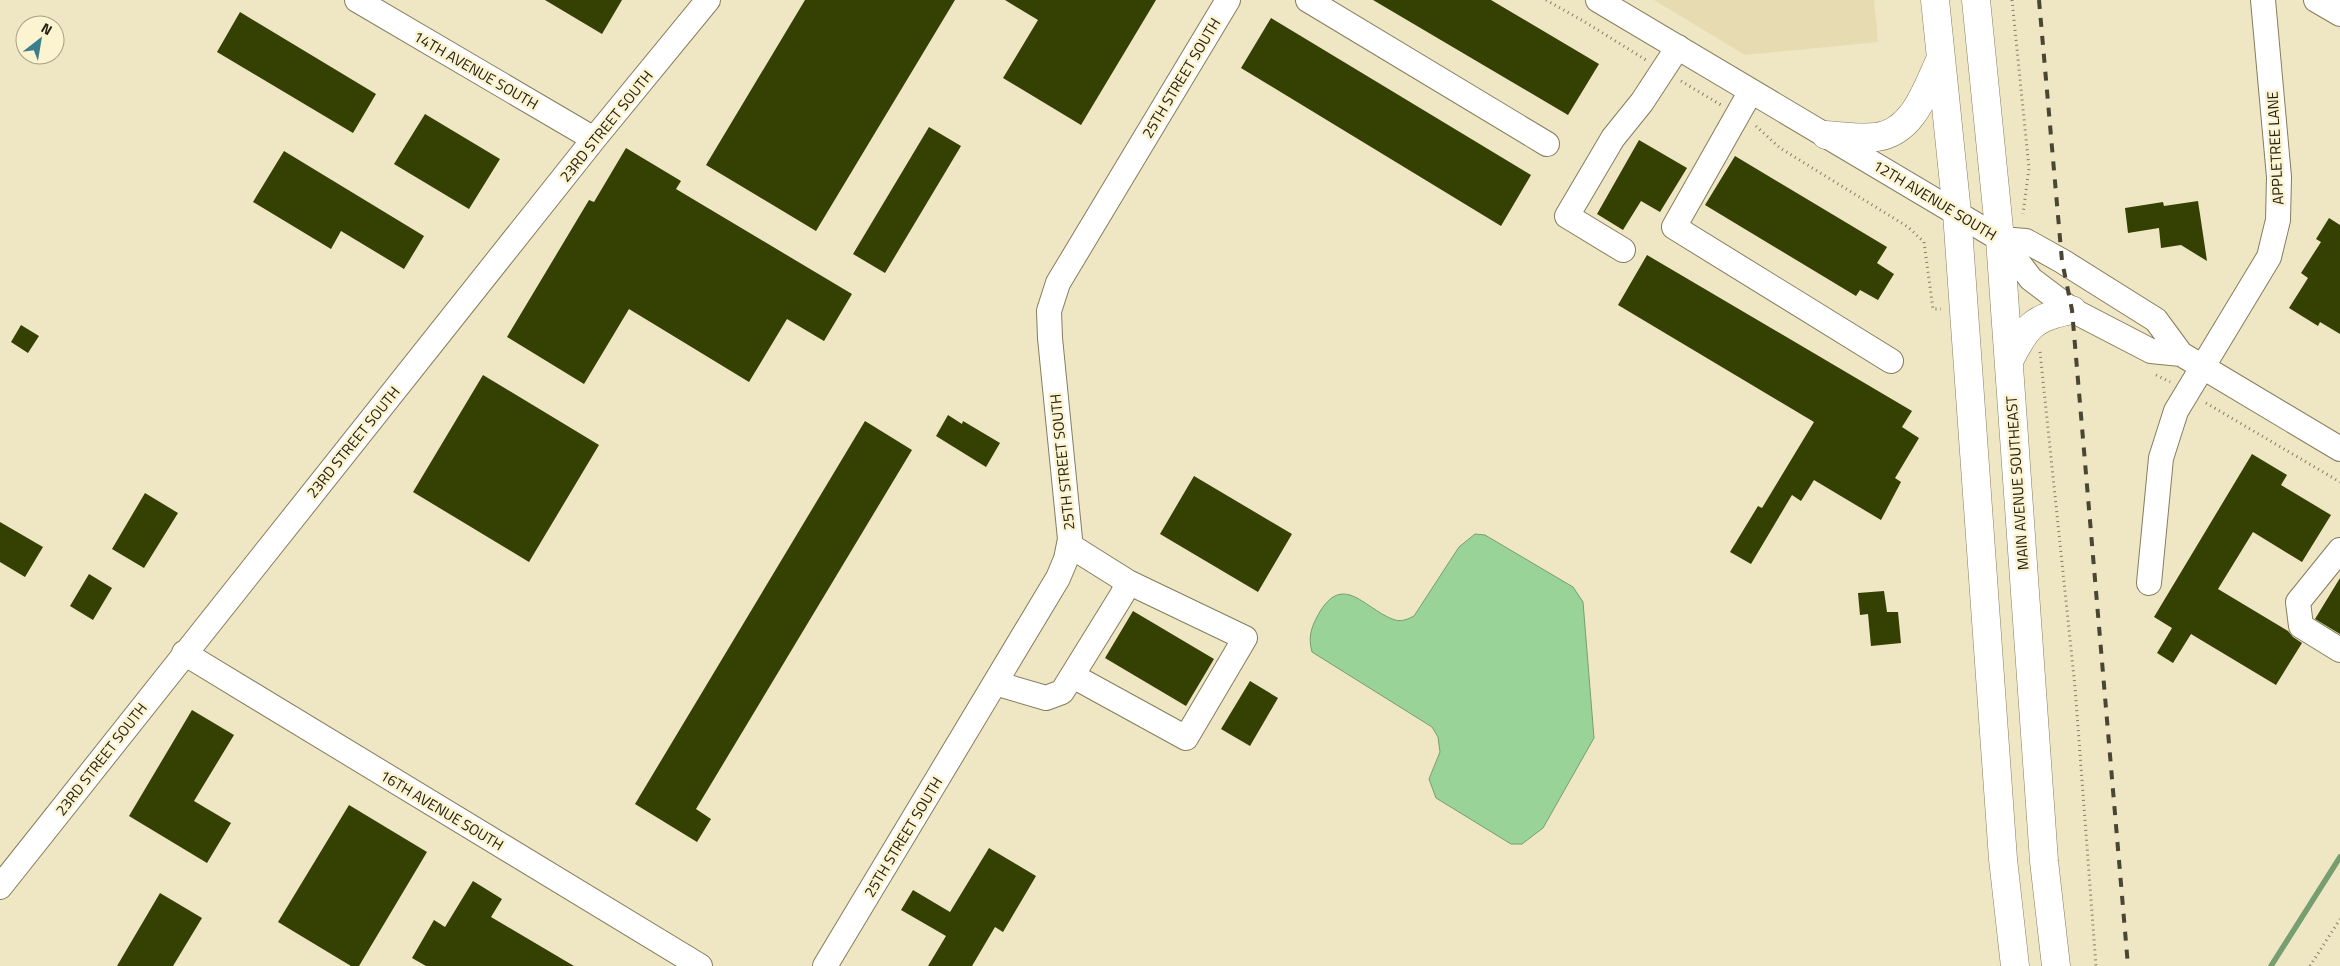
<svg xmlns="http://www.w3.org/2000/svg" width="2340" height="966" font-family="'Titillium Web',sans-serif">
	<rect width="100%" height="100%" fill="#efe6c3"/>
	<path fill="#e6dbb1" d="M 1654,0 L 1874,0 L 1878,42 L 1745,55 Z"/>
	<path fill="#9ad398" stroke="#779e70" d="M 1475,534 L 1485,535 L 1573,587 L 1583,602 L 1594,738 L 1543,828 L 1522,844 L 1511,844 L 1436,798 L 1429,779 L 1440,752 L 1438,737 L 1432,727 L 1312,652 C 1308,637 1311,628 1318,615 C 1343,570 1365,610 1395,620 C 1402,622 1408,619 1414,616 L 1459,547 Z"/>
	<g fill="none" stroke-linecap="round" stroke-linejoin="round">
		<path stroke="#779e70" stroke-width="5.5" d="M 2271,966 L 2340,857"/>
	</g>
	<path fill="#354003" d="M 545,0 L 622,0 L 602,34 Z
		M 805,0 L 955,0 L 816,231 L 706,165 Z
		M 1005,0 L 1156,0 L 1081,125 L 1003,78 L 1038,20 Z
		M 1373,0 L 1491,0 L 1599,64 L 1568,115 Z
		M 240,12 L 376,94 L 353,133 L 217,52 Z
		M 1271,18 L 1531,175 L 1501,226 L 1241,68 Z
		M 425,114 L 500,159 L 469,209 L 394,164 Z
		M 929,127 L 961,146 L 885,273 L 853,254 Z
		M 1639,140 L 1687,168 L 1660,212 L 1641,201 L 1623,230 L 1597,214 Z
		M 626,148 L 681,181 L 676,189 L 852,294 L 824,341 L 787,319 L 749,382 L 629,309 L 584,384 L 507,337 L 589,200 L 594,202 Z
		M 284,151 L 424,236 L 404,269 L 341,231 L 331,249 L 253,202 Z
		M 1735,156 L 1887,247 L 1877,263 L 1894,274 L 1878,300 L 1860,290 L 1856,296 L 1705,205 Z
		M 2198,201 L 2207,261 L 2181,245 L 2161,248 L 2159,228 L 2128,233 L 2125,208 L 2163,202 L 2164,206 Z
		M 2329,218 L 2340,225 L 2340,334 L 2320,322 L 2318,326 L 2289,308 L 2308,278 L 2301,273 L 2321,242 L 2316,239 Z
		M 1647,255 L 1912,411 L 1902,427 L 1919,438 L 1895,478 L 1901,482 L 1881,520 L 1814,480 L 1801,501 L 1792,495 L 1751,564 L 1730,552 L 1758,506 L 1762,508 L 1814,422 L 1618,305 Z
		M 21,325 L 39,336 L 28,353 L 11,342 Z
		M 483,375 L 599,445 L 529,562 L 413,492 Z
		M 948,415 L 962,424 L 963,421 L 1000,443 L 986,467 L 936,436 Z
		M 865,421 L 912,450 L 696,809 L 711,819 L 697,842 L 635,804 Z
		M 2252,454 L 2287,475 L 2281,485 L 2331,515 L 2302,562 L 2253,532 L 2218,589 L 2288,631 L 2293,637 L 2302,643 L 2276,685 L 2191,634 L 2173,663 L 2157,653 L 2172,628 L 2154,617 Z
		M 1194,476 L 1292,534 L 1258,592 L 1160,534 Z
		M 145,493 L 178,513 L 144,568 L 112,549 Z
		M 0,522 L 43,547 L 25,577 L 0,562 Z
		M 89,574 L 112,588 L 93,620 L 70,606 Z
		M 2340,578 L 2340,634 L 2315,619 Z
		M 1884,591 L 1887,612 L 1898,612 L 1901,643 L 1871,646 L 1868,614 L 1860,615 L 1858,593 Z
		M 1133,611 L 1214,659 L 1186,706 L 1105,658 Z
		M 1250,681 L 1278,698 L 1250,746 L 1221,729 Z
		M 192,710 L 234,735 L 194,801 L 231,823 L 207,863 L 129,816 Z
		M 349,805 L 427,852 L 359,966 L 351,966 L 278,922 Z
		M 989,848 L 1036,876 L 1003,932 L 995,927 L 972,966 L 928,966 L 946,936 L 901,910 L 913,890 L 950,912 Z
		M 473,881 L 502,899 L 491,917 L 574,966 L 426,966 L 412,958 L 434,920 L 445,927 Z
		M 160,893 L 202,918 L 173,966 L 117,966 Z"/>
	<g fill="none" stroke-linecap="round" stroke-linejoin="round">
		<defs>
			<path id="minor" d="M 357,0 L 594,139
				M 1308,0 L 1547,144
				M 1598,0 L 2000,239 L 2026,241 L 2062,261 L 2156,320 L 2181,354 L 2340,449
				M 2316,0 L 2340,14
				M 1751,91 L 1674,227 L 1891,361
				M 2000,239 L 2031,279 L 2072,310 L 2151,351 L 2181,354
				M 1623,250 L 1567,216 L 1613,138 L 1642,102 L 1678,47
				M 2340,550 L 2298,602 L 2301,626 L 2340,650
				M 2149,583 L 2161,458 L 2176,411 L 2269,257 L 2278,220 L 2279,177 L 2263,0
				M 184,653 L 700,966
				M 1073,676 L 1186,738 L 1245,638 L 1128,582
				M 995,683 L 1046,698 L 1062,692 L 1122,595 L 1128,582 L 1069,545
				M 0,887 L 594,139 L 708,0
				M 825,966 L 1058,578 L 1066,559 L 1070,539 L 1050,338 L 1049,311 L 1058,283 L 1228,0"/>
			<path id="major" d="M 1935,0 L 1957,213 L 2003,859 L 2015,966
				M 1976,0 L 2000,239 L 2044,861 L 2056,966
				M 1826,135 C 1842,136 1860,139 1876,137 C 1914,133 1927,87 1941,58
				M 2009,361 C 2026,327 2033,317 2072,310"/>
		</defs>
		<use href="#minor" stroke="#857d5d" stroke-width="26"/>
		<use href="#major" stroke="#857d5d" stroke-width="29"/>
		<path stroke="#837d66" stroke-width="3" stroke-dasharray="1 4" stroke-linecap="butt" d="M 1546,0 L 1585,22 L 1646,60
			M 2012,0 L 2029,168 L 2023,214
			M 1681,81 L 1721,105
			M 1756,126 L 1780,148 L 1908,227 L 1924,242 L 1933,309 L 1941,309
			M 2040,352 L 2075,687 L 2096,966
			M 2156,375 L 2170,382
			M 2206,403 L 2340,482
			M 2310,966 L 2340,919"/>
		<use href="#minor" stroke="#fff" stroke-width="24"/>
		<use href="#major" stroke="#fff" stroke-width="28"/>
		<path stroke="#4a4634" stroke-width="4" stroke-dasharray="9 9" stroke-linecap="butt" d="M 2039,0 L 2062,261 L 2072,310 L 2128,966"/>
	</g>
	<g text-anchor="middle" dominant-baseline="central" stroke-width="5" stroke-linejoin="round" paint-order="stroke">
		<g font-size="15" fill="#242114" stroke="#fcf3d0">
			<text transform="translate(476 70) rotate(30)">14TH AVENUE SOUTH</text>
			<text transform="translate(1181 78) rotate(-59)">25TH STREET SOUTH</text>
			<text transform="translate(606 126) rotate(-51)">23RD STREET SOUTH</text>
			<text transform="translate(2275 148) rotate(-93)">APPLETREE LANE</text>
			<text transform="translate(1935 200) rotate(31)">12TH AVENUE SOUTH</text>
			<text transform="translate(353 442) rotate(-51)">23RD STREET SOUTH</text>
			<text transform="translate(1062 462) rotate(-96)">25TH STREET SOUTH</text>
			<text transform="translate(2017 483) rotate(-94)">MAIN AVENUE SOUTHEAST</text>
			<text transform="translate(101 759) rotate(-52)">23RD STREET SOUTH</text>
			<text transform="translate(442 810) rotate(31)">16TH AVENUE SOUTH</text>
			<text transform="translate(903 837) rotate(-59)">25TH STREET SOUTH</text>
		</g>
	</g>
	<g transform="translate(40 40) rotate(31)"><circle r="24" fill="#fcf3d0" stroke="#a69f85"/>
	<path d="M0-4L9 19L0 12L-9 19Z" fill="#3b7e8e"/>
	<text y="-8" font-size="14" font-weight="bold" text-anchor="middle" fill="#242114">N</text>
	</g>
</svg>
